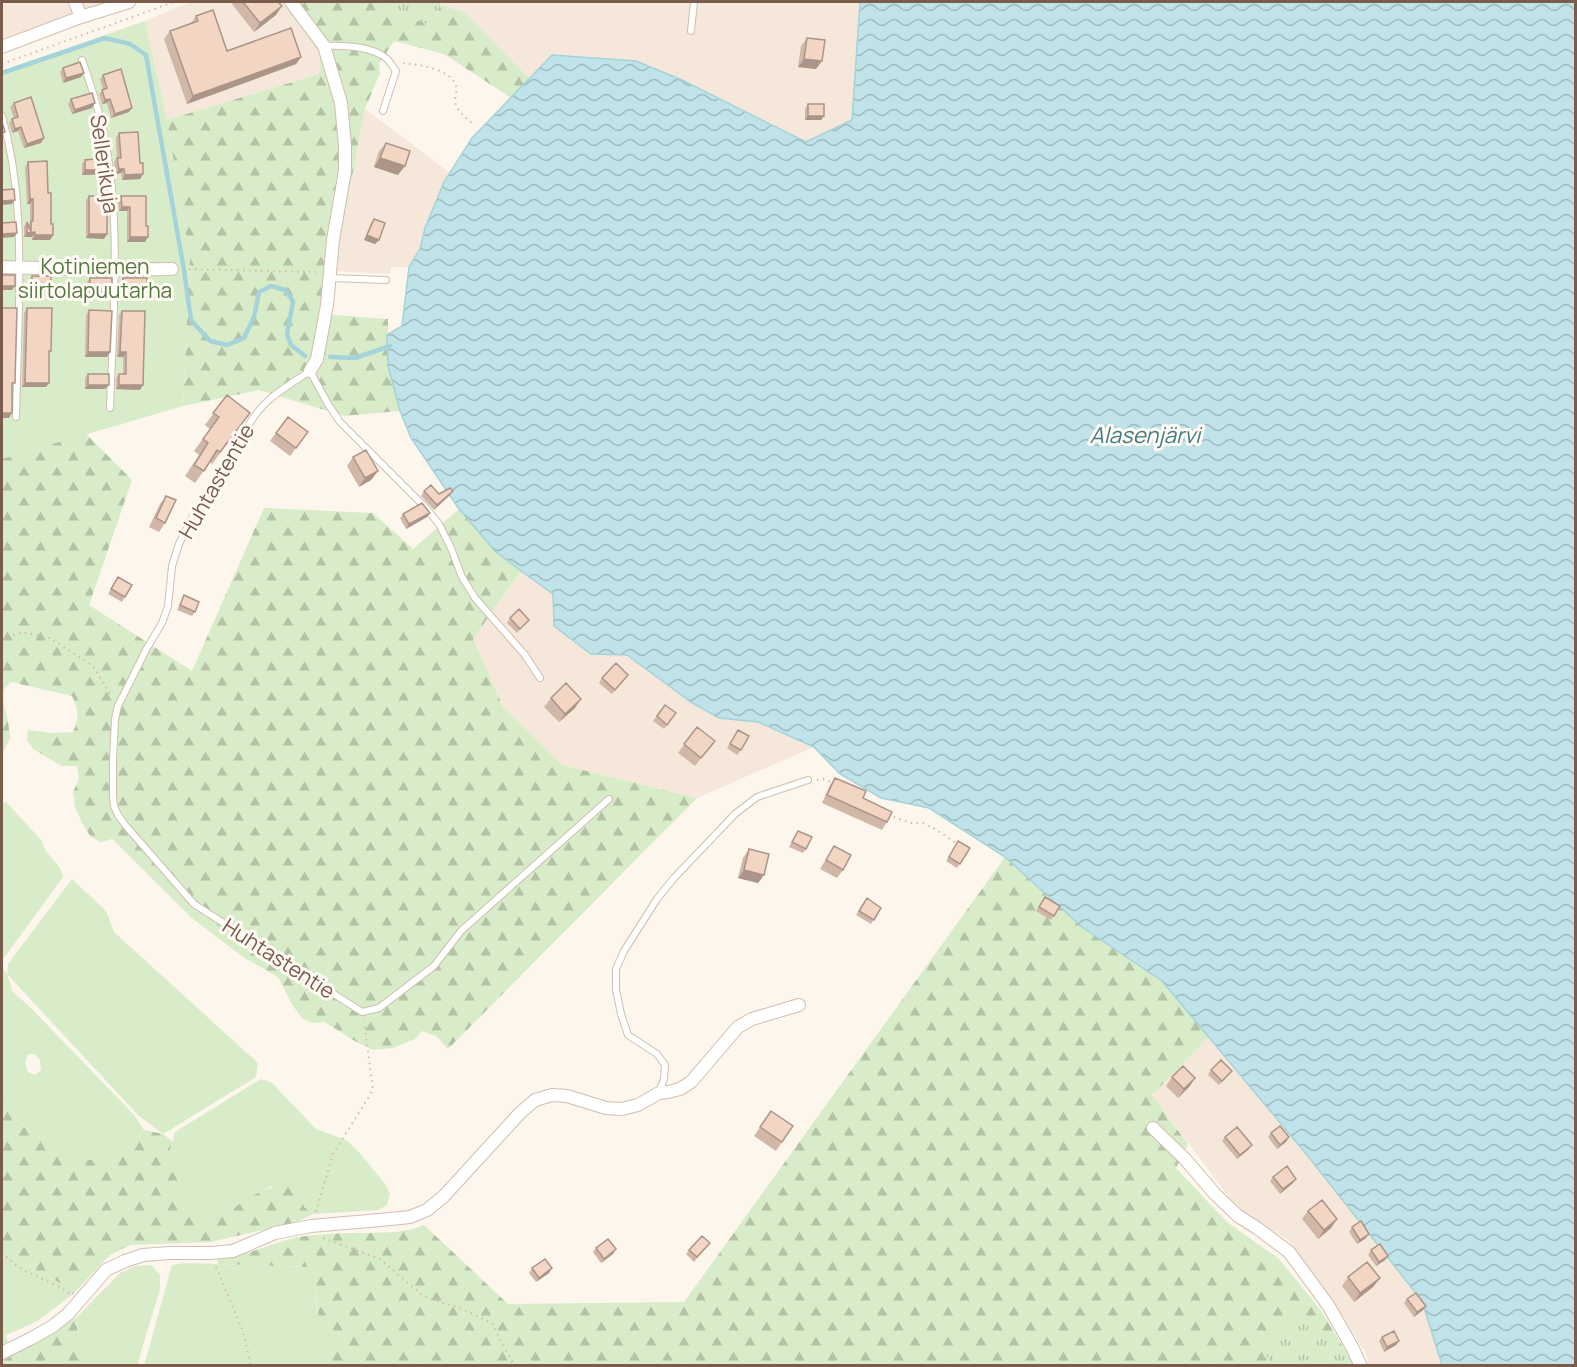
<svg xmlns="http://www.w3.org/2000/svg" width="1577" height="1367" font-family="Manrope,sans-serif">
	<defs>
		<pattern id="forest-firs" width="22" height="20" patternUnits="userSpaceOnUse" patternTransform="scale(1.5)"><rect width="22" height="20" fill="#d8ecc9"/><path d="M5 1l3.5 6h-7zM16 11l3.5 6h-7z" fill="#b4c2a5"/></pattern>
		<pattern id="park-tufts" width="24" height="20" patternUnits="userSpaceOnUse" patternTransform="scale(1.5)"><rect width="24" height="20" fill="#d8ecc9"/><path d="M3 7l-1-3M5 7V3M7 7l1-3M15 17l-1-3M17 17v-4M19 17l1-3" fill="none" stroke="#b4c2a5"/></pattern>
		<pattern id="water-waves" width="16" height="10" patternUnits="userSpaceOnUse" patternTransform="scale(1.5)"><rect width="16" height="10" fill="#bfe3e8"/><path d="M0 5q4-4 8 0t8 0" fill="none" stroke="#a0bbbe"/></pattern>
	</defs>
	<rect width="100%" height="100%" fill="#fdf6ec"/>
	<path fill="#f5e8da" d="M 2,2 L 113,2 L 2,41 Z
		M 190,2 L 284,2 L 320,48 L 319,74 L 167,120 L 145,21 Z
		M 441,2 L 860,2 L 852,120 L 806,142 L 682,80 L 636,61 L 552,55 L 529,78 L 464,12 L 440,5 Z
		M 365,109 L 450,173 L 444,182 L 425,228 L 420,249 L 409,267 L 391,267 L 390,274 L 334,271 Z
		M 521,571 L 554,594 L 554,626 L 591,654 L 627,655 L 691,702 L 719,718 L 758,722 L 814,747 L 697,798 L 562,765 L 503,707 L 473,639 Z
		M 1209,1037 L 1307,1155 L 1422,1301 L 1442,1365 L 1369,1365 L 1365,1352 L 1320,1282 L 1288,1240 L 1238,1209 L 1152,1095 Z"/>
	<path fill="#d8ecc9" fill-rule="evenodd" d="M 145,21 L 167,120 L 190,258 L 183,406 L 2,459 L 2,71 Z
		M 2,802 L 7,803 L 42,841 C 45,857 61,862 63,877 L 4,958 L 2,959 Z
		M 72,879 L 106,911 L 114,932 L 258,1063 L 256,1077 L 163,1134 L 138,1115 L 7,974 L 8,964 Z
		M 2,992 L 13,992 L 29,1006 L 134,1115 L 144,1130 L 132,1141 L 108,1155 L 90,1160 L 68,1154 L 29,1130 L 18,1121 L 2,1087 ZM 28,1054 L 35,1054 L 40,1060 L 41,1070 L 35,1075 L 28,1072 L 25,1062 Z
		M 261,1079 L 272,1083 L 316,1129 L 346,1140 L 358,1151 L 386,1185 L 390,1194 L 387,1205 L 378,1210 L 313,1214 L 271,1186 L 235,1207 L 226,1215 L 215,1215 L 199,1210 L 185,1199 L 170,1150 L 175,1132 Z
		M 2,1251 L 18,1261 L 68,1287 L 72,1295 L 36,1322 L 6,1335 L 8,1342 L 2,1345 Z
		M 185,1263 L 311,1267 L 315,1274 L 317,1314 L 338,1332 L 340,1344 L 328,1360 L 330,1365 L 144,1366 L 172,1265 Z
		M 151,1265 L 160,1275 L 160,1289 L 140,1355 L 138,1365 L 100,1365 L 98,1356 L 82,1349 L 77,1334 L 78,1316 L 120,1273 L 135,1266 Z"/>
	<path fill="url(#forest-firs)" d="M 284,2 L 385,2 L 387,7 L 431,25 L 440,5 L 464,12 L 529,78 L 511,98 L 444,54 L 394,41 L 379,64 L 380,73 L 365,109 L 334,271 L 332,315 L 388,319 L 388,366 L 400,411 L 344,416 L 259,390 L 183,406 L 190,258 L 167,120 L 319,74 L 320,48 Z
		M 86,434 L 132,480 L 89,605 L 192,671 L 264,508 L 373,513 L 413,549 L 459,509 L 495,551 L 521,571 L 473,639 L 503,707 L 562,765 L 697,798 L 448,1049 L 436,1036 L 422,1031 L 415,1039 L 393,1048 L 373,1050 L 351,1039 L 325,1022 L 312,1023 L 302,1018 L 293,1006 L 278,977 L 243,957 L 192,918 L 112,839 L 101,842 L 91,837 L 82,823 L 75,807 L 73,792 L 79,779 L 77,766 L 62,766 L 33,749 L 27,740 L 28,730 L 53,733 L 73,732 C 79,718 79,710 72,696 L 11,682 L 4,689 L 3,701 L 8,721 L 10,738 L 2,755 L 2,459 Z
		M 1005,857 L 1082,927 L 1162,981 L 1209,1037 L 1152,1095 L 1188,1144 L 1176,1168 L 1227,1222 L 1279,1259 L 1320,1309 L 1345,1350 L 1352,1365 L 330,1365 L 328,1360 L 340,1344 L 338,1332 L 321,1326 C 314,1307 319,1284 311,1267 L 217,1264 L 219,1257 C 247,1257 272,1242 299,1237 C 322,1233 347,1233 369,1233 C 388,1232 407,1233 424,1225 L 508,1304 L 684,1302 Z
		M 2,968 L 7,974 L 13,992 L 2,992 Z
		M 2,1087 L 18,1121 L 29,1130 L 68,1154 L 90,1160 L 108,1155 L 132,1141 L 144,1130 L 163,1134 L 172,1141 L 170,1150 L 185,1199 L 200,1210 L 215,1215 L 225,1215 C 244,1199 273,1180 298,1187 L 304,1207 L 313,1214 L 297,1222 L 211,1242 L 130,1245 L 110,1255 L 72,1295 L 68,1287 L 18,1261 L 2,1251 Z
		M 78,1316 L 77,1334 L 82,1349 L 98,1356 L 100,1365 L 2,1366 L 2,1361 L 47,1337 Z"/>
	<path fill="url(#park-tufts)" d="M 385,2 L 441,2 L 431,26 L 387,7 Z
		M 1301,1320 C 1318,1331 1349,1346 1355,1365 L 1272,1365 L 1265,1353 L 1274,1330 Z"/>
	<path fill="url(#water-waves)" stroke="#a5d3da" stroke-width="1.5" d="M 860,2 L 1575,2 L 1575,1365 L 1442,1365 L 1422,1301 L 1307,1155 L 1162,981 L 1082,927 L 1005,857 L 929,808 L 881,798 L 840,774 L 814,747 L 758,722 L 719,718 L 691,702 L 627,655 L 591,654 L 554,626 L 553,594 L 521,571 L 495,551 L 459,509 L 411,438 L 400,411 L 388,366 L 387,335 L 402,326 L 409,267 L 420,249 L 425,228 L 444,182 L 472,138 L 552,55 L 636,61 L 682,80 L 806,142 L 852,120 Z"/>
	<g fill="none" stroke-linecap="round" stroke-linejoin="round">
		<path stroke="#a5d3da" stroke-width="4.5" d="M 2,73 L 105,38 L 130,44 L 146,55 L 184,270 L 191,320 L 210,341 L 227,345 L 244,338 L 254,317 L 259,292 L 271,286 L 285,290 L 293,301 L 287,334 L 291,345 L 305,356
			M 330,357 L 355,358 L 390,346"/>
		<defs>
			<path id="service" d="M 691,31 L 694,2
				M 324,46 C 342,45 373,46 387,59 C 390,62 393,67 396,71 L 383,111
				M 82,60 C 92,88 101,115 106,144 C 121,230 113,320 110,408
				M 2,116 C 20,179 20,243 19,307 C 18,344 17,381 16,417
				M 330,278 L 386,280
				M 540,678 L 525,655 L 475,598 L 462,577 L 451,548 L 439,524 L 426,508 L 340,422 L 328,404 L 310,371 C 283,389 261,400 246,430 L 190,521 L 179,544 L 172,566 L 168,606 L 162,623 L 147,648 L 118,706 L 115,719 L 113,760 L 113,796 L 114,806 L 118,815 L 126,826 L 194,904 L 362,1012 L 379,1008 L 434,966 L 461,931 L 609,799
				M 659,1092 L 664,1079 L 665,1065 L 657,1054 L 628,1035 L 621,1014 L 616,990 L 616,969 L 624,951 L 657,899 L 674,878 L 735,814 L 757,797 L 808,780"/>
			<path id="minor" d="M 75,2 L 81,17
				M 291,2 L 324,46 L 341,103 L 345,146 L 345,171 L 333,240 L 327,305 L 317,359 L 310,371
				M 2,47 L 81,17 L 129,2
				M 2,267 L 114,270 L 172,269
				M 1153,1128 L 1185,1159 L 1215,1194 L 1238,1216 L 1257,1228 L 1289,1252 L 1328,1305 L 1352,1347 L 1361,1366
				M 2,1353 L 32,1338 L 53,1326 L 68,1314 L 106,1270 L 125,1261 L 143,1255 L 169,1253 L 211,1253 L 233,1251 L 275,1233 L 311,1226 L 391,1219 L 410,1217 L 427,1210 L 444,1196 L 520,1113 L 535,1100 L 552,1095 L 567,1096 L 606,1108 L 622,1109 L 638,1105 L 659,1093 L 668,1092 L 680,1089 L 691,1082 L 738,1027 L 752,1019 L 799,1005"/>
		</defs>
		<use href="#service" stroke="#d1beb0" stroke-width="8"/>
		<use href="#minor" stroke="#d1beb0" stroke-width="14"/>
		<path stroke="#d9b8a5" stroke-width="2" stroke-dasharray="1.5 4.5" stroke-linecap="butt" d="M 403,63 C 419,65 448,68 455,84 C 458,89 456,93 455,99 C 455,111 466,117 474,125
			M 2,64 L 174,2
			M 183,269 L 316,272
			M 2,639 L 22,632 L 50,638 L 93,666 L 109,692 L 110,698
			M 817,780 L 823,779 L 834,783
			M 888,815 L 911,823 L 923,823 L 935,829 L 959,845
			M 316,1212 L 333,1154 L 373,1090 L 364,1022
			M 323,1238 L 380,1259 L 423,1296 L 462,1309 L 492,1323 L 504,1347 L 515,1366
			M 2,1252 C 11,1262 20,1269 32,1274 C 45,1281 59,1285 70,1294
			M 216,1267 L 243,1331 L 251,1366"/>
		<use href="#service" stroke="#fff" stroke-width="6"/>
		<use href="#minor" stroke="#fff" stroke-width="12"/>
	</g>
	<path fill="#d1b7a8" d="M 234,2 L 278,2 L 276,15 L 254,32 L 232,4 Z
		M 196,16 L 227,51 L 301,57 L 296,64 L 187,104 L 164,39 L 170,31 L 191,23 Z
		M 807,38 L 816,69 L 798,67 L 801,46 Z
		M 63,68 L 84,73 L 81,77 L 63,83 L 60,72 Z
		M 103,75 L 129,112 L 111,118 L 107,103 L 102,104 L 99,94 L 103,89 L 100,79 Z
		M 71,99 L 92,108 L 72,114 L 68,104 Z
		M 14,103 L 41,143 L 24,148 L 18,131 L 12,133 L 9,123 L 12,119 L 14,118 L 10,107 Z
		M 808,104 L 824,116 L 821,120 L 805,120 L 805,109 Z
		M 119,133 L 140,163 L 143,174 L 140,179 L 122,180 L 121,173 L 116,174 L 114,162 L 117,158 L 116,138 Z
		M 386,143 L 398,175 L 374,167 L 379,151 Z
		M 85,160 L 105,174 L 82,175 L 82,164 Z
		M 28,162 L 48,193 L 53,235 L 50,240 L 32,240 L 32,237 L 24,237 L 24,226 L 27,222 L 28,225 L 30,223 L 30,204 L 27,204 L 25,167 Z
		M 89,196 L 108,211 L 107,211 L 104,239 L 86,238 L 86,200 Z
		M 121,196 L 146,196 L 145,242 L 127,242 L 127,211 L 119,211 L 118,200 Z
		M 374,219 L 379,240 L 375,244 L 364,240 L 371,223 Z
		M 32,276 L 51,286 L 48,291 L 29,291 L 29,280 Z
		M 90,278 L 109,293 L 87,293 L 87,282 Z
		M 123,278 L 147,289 L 144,293 L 120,293 L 120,282 Z
		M 27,308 L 49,383 L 46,387 L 22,387 L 24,313 Z
		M 89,310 L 107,357 L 85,357 L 86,315 Z
		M 122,311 L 140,390 L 116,389 L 116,378 L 119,374 L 123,374 L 123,357 L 117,357 L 119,315 Z
		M 88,374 L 105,389 L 85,389 L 85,378 Z
		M 227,395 L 242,424 L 212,464 L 210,462 L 195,483 L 185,476 L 199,455 L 194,451 L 210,429 L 205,425 Z
		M 308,432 L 290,456 L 270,441 L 276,433 Z
		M 353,457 L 378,471 L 371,480 L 359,487 L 347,466 Z
		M 424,491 L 439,494 L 450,495 L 434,510 L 421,496 Z
		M 166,496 L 165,523 L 159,532 L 149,527 L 160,504 Z
		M 403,514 L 427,517 L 406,529 L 400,518 Z
		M 118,577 L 125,597 L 122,602 L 108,594 Z
		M 184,595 L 195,612 L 192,616 L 177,610 Z
		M 510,618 L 529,620 L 517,633 L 507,623 Z
		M 628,675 L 612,694 L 599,683 L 602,678 Z
		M 551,698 L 575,708 L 559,722 L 544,707 Z
		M 665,705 L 676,713 L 664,729 L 653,721 Z
		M 697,727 L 708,749 L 695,766 L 678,753 Z
		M 735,735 L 741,750 L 737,755 L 727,748 Z
		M 835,778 L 863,798 L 887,822 L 882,830 L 822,803 L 830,785 Z
		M 798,831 L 806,849 L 803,853 L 789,847 Z
		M 958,841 L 970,848 L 957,868 L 946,861 Z
		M 834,846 L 843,870 L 837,878 L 820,869 Z
		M 749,849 L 764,875 L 758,883 L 738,878 L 743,858 Z
		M 1045,897 L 1060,906 L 1051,920 L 1036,911 Z
		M 867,898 L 881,908 L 871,924 L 856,915 Z
		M 1211,1070 L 1229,1075 L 1219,1085 L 1208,1075 Z
		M 1172,1077 L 1195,1078 L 1189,1087 L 1178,1098 L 1166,1086 Z
		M 771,1111 L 793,1126 L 776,1151 L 754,1136 Z
		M 1271,1133 L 1286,1142 L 1277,1149 L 1268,1137 Z
		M 1225,1137 L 1249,1149 L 1237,1159 L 1222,1141 Z
		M 1273,1177 L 1293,1183 L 1280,1194 L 1270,1181 Z
		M 1308,1211 L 1337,1219 L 1331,1228 L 1318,1239 L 1302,1219 Z
		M 1352,1227 L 1366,1238 L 1357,1244 L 1349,1232 Z
		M 710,1243 L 694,1262 L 686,1254 L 689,1250 Z
		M 596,1248 L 613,1254 L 601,1263 L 593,1252 Z
		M 1371,1250 L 1388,1256 L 1385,1260 L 1376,1266 L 1368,1255 Z
		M 532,1268 L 549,1273 L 536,1282 L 529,1273 Z
		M 1348,1277 L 1380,1278 L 1373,1287 L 1354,1302 L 1342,1286 Z
		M 1407,1299 L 1426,1306 L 1423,1310 L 1414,1317 L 1404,1303 Z
		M 1382,1337 L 1399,1341 L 1396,1345 L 1384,1352 L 1379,1341 Z"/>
	<path fill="#aa9588" d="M 282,6 L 276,15 L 254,32 L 260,23 Z
		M 301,57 L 296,64 L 187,104 L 193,96 Z
		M 804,59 L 822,61 L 816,69 L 798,67 Z
		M 84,73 L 81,77 L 63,83 L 66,78 Z
		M 110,99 L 107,103 L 102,104 L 105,100 Z
		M 95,103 L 92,108 L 72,114 L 75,110 Z
		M 132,108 L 129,112 L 111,118 L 115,114 Z
		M 808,116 L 824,116 L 821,120 L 805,120 Z
		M 21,127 L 18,131 L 12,133 L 15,129 Z
		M 44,138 L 41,143 L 24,148 L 27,144 Z
		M 380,158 L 405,166 L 398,175 L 374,167 Z
		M 119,169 L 124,169 L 121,173 L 116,174 Z
		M 85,170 L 108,170 L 105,174 L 82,175 Z
		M 143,174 L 140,179 L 122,180 L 125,175 Z
		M 30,199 L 33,199 L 30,204 L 27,204 Z
		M 15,200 L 12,204 L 2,205 L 2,201 Z
		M 122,207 L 130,207 L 127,211 L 119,211 Z
		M 35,232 L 32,237 L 24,237 L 27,233 Z
		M 17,233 L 14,237 L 2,238 L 2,234 Z
		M 89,234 L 107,234 L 104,239 L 86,238 Z
		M 35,235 L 53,235 L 50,240 L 32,240 Z
		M 367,235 L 379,240 L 375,244 L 364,240 Z
		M 130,237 L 148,237 L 145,242 L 127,242 Z
		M 2,286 L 15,286 L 12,290 L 2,290 Z
		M 32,286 L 51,286 L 48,291 L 29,291 Z
		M 90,289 L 112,289 L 109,293 L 87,293 Z
		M 123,289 L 147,289 L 144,293 L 120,293 Z
		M 88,352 L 110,352 L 107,357 L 85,357 Z
		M 120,352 L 126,352 L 123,357 L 117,357 Z
		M 25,383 L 49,383 L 46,387 L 22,387 Z
		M 88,385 L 109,385 L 105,389 L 85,389 Z
		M 119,385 L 143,385 L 140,390 L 116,389 Z
		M 2,413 L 12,413 L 9,418 L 2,418 Z
		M 378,471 L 371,480 L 359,487 L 365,478 Z
		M 453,491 L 450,495 L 434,510 L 437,505 Z
		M 430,513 L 427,517 L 406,529 L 409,524 Z
		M 581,699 L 575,708 L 559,722 L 565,714 Z
		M 744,870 L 764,875 L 758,883 L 738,878 Z
		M 1195,1078 L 1189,1087 L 1178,1098 L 1184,1089 Z
		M 1289,1137 L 1286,1142 L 1277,1149 L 1280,1145 Z
		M 1252,1145 L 1249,1149 L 1237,1159 L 1240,1155 Z
		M 1296,1179 L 1293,1183 L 1280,1194 L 1283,1189 Z
		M 1337,1219 L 1331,1228 L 1318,1239 L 1324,1230 Z
		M 1369,1234 L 1366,1238 L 1357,1244 L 1360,1240 Z
		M 616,1249 L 613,1254 L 601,1263 L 604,1259 Z
		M 1388,1256 L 1385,1260 L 1376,1266 L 1379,1262 Z
		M 552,1268 L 549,1273 L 536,1282 L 539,1278 Z
		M 1380,1278 L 1373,1287 L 1354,1302 L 1360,1293 Z
		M 1426,1306 L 1423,1310 L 1414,1317 L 1417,1312 Z
		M 1399,1341 L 1396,1345 L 1384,1352 L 1387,1347 Z"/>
	<path fill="#f3d5c3" stroke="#aa9588" stroke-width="1.5" d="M 243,2 L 278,2 L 282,6 L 260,23 Z
		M 213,10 L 227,51 L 291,28 L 301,57 L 193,96 L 170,31 L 198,21 L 196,16 Z
		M 807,38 L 825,40 L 822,61 L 804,59 Z
		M 80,62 L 84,73 L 66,78 L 63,68 Z
		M 121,69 L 132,108 L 115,114 L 110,99 L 105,100 L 102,90 L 107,88 L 103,75 Z
		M 92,93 L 95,103 L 75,110 L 71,99 Z
		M 31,97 L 44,138 L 27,144 L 21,127 L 15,129 L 12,119 L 18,117 L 14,103 Z
		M 808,104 L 824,104 L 824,116 L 808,116 Z
		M 2,122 L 5,132 L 2,133 Z
		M 138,132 L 140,163 L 143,163 L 143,174 L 125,175 L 124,169 L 119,169 L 117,158 L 121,158 L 119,133 Z
		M 386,143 L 410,151 L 405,166 L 380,158 Z
		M 106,158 L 108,170 L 85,170 L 85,160 Z
		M 47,161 L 48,193 L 51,193 L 51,224 L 53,224 L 53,235 L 35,235 L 35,232 L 27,233 L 27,222 L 31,232 L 31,221 L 33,221 L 33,199 L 30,199 L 28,162 Z
		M 14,189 L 15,200 L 2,201 L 2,190 Z
		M 89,196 L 110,196 L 111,207 L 107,207 L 107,234 L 89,234 Z
		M 121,196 L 146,196 L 146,226 L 148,226 L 148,237 L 130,237 L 130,207 L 122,207 Z
		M 374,219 L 385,223 L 379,240 L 367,235 Z
		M 16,222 L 17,233 L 2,234 L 2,223 Z
		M 2,275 L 15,275 L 15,286 L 2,286 Z
		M 32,276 L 51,276 L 51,286 L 32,286 Z
		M 90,278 L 112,278 L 112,289 L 90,289 Z
		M 123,278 L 147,278 L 147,289 L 123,289 Z
		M 2,308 L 17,308 L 15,383 L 12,383 L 12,413 L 2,413 Z
		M 27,308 L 52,308 L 51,351 L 49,351 L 49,383 L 25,383 Z
		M 89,310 L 112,311 L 110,352 L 88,352 Z
		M 122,311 L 145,311 L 143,385 L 119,385 L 119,374 L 126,374 L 126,352 L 120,352 Z
		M 88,374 L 109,374 L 109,385 L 88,385 Z
		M 227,395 L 250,413 L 220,452 L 217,450 L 204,471 L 194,465 L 208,443 L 203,439 L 219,417 L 213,413 Z
		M 288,417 L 308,432 L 296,448 L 276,433 Z
		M 366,450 L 378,471 L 365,478 L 353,457 Z
		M 431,485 L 439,494 L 450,488 L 453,491 L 437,505 L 424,491 Z
		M 166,496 L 176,500 L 165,523 L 156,518 Z
		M 422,503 L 430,513 L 409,524 L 403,514 Z
		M 118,577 L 132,585 L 125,597 L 111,589 Z
		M 184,595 L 199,602 L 195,612 L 180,605 Z
		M 519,609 L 529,620 L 520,629 L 510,618 Z
		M 616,663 L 628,675 L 615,690 L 602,678 Z
		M 566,683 L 581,699 L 565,714 L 551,698 Z
		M 665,705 L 676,713 L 667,725 L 657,716 Z
		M 697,727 L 715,741 L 701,758 L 684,744 Z
		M 738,730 L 749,736 L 741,750 L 730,744 Z
		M 835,778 L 866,791 L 863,798 L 892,812 L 887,822 L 827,795 Z
		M 798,831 L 812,837 L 806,849 L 792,842 Z
		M 958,841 L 970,848 L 960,864 L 949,857 Z
		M 834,846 L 851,855 L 843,870 L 826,860 Z
		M 749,849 L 769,854 L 764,875 L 744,870 Z
		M 1045,897 L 1060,906 L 1054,916 L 1039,907 Z
		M 867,898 L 881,908 L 874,920 L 859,911 Z
		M 1221,1060 L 1232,1071 L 1222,1081 L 1211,1070 Z
		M 1183,1066 L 1195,1078 L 1184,1089 L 1172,1077 Z
		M 771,1111 L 793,1126 L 782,1142 L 760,1127 Z
		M 1280,1126 L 1289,1137 L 1280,1145 L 1271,1133 Z
		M 1237,1127 L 1252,1145 L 1240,1155 L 1225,1137 Z
		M 1287,1166 L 1296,1179 L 1283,1189 L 1273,1177 Z
		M 1322,1200 L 1337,1219 L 1324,1230 L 1308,1211 Z
		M 1361,1221 L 1369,1234 L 1360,1240 L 1352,1227 Z
		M 702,1236 L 710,1243 L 697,1257 L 689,1250 Z
		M 608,1239 L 616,1249 L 604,1259 L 596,1248 Z
		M 1380,1244 L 1388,1256 L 1379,1262 L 1371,1250 Z
		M 545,1259 L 552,1268 L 539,1278 L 532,1268 Z
		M 1367,1262 L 1380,1278 L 1360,1293 L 1348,1277 Z
		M 1416,1293 L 1426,1306 L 1417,1312 L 1407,1299 Z
		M 1394,1331 L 1399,1341 L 1387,1347 L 1382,1337 Z"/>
	<g text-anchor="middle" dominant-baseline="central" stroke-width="6" stroke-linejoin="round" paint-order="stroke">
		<g font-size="21" fill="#7a5c4d" stroke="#fffaf3">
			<text transform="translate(105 164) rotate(82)">Sellerikuja</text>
			<text transform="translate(216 481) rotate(-60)">Huhtastentie</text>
			<text transform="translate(279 958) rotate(33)">Huhtastentie</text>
		</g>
		<g font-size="21" fill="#537a41" stroke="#fffaf3">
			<text x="95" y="266">Kotiniemen<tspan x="95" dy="24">siirtolapuutarha</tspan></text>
		</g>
		<g font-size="22" font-style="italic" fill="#437c86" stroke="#fffaf3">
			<text x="1145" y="435">Alasenjärvi</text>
		</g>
	</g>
	<rect width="1577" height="1367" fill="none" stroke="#7a5c4d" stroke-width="6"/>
</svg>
